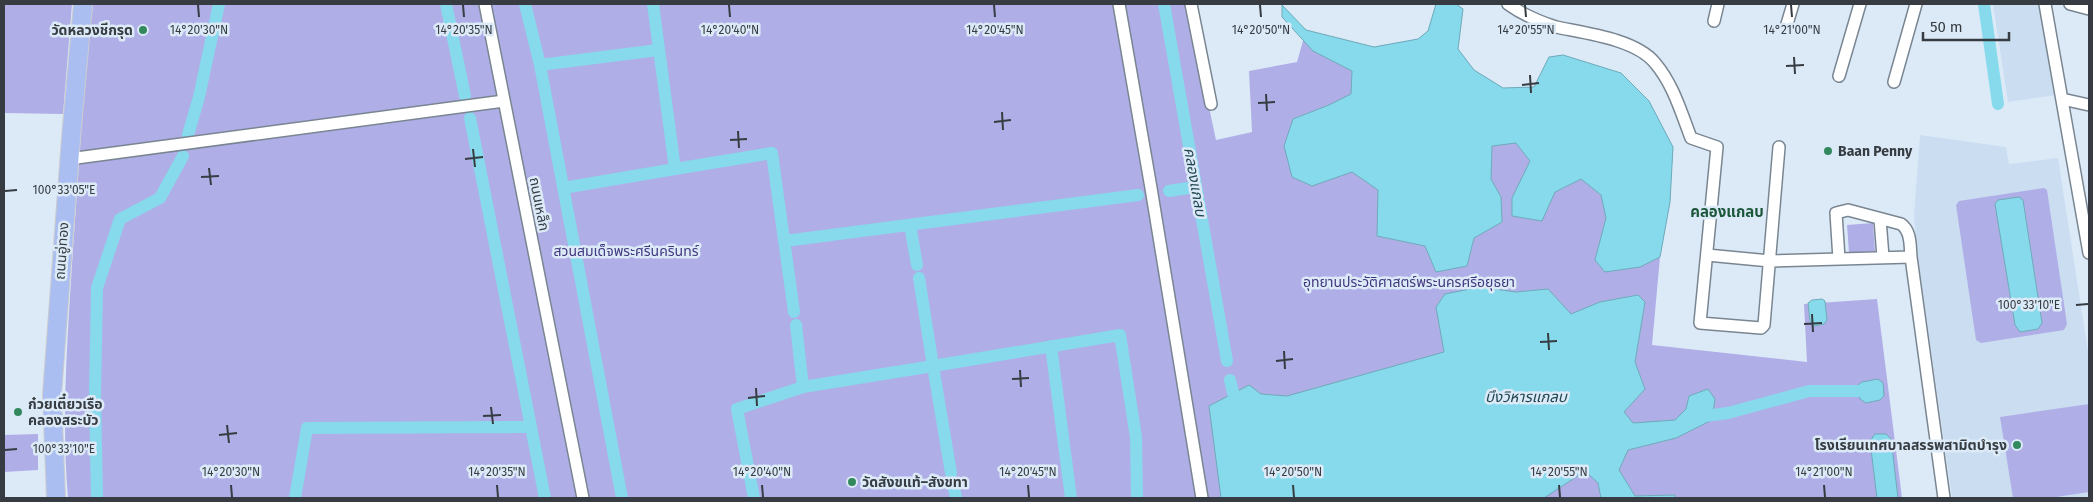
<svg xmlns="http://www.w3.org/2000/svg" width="2093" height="502" font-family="'Fira Sans','Noto Sans Thai',sans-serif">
	<rect width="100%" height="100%" fill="#dceaf8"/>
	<path fill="#cbdef1" d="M 1993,4 L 2041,4 L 2056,95 L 2008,102 Z
		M 1920,135 L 2006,147 L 2009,164 L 2058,158 L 2089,358 L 2089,498 L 1952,498 L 1918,258 L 1914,216 Z"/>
	<path fill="#b0aee7" d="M 4,4 L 72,4 L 63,114 L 4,113 Z
		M 93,4 L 1187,4 L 1216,140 L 1252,132 L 1249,71 L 1297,62 L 1306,30 L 1374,47 L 1418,39 L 1428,31 L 1436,4 L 1456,4 L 1463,9 L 1458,49 L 1474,70 L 1503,88 L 1534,87 L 1549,57 L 1563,55 L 1621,73 L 1649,101 L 1673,147 L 1670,202 L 1660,257 L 1652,345 L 1807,362 L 1804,304 L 1877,299 L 1902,498 L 68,498 C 61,415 68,332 73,249 C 79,167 83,85 93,4 Z
		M 2044,188 L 2047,190 L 2067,324 L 2064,330 L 1981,343 L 1976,340 L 1956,205 L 1959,201 Z
		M 1873,223 L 1875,251 L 1849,253 L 1847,225 Z
		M 2089,404 L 2089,492 L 2050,498 L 2013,498 L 2000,417 Z
		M 38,434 L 38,470 L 4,472 L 4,435 Z"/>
	<path fill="#86daec" stroke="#6eabb9" d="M 1436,4 L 1456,4 L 1463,9 L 1458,49 L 1474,70 L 1503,88 L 1534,87 L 1549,57 L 1563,55 L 1621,73 L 1649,101 L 1673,147 L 1670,202 L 1660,257 L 1640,267 L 1605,272 L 1595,260 L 1606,218 L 1601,195 L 1581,179 L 1555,192 L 1542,221 L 1512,216 L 1512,198 L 1530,161 L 1516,143 L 1492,146 L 1491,179 L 1501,197 L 1502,222 L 1474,238 L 1467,266 L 1436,272 L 1425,246 L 1377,236 L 1378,190 L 1352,172 L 1312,186 L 1292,177 L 1284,146 L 1293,119 L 1329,105 L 1351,94 L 1352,71 L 1313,51 L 1282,17 L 1282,5 L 1306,30 L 1374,47 L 1418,39 L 1428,31 Z
		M 2019,197 L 2023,200 L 2042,323 L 2038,329 L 2020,332 L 2015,325 L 1995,204 L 1998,200 Z
		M 1480,287 L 1516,292 L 1548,289 L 1571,314 L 1600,302 L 1638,295 L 1645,302 L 1635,362 L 1645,389 L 1624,412 L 1633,423 L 1675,420 L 1686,409 L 1689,396 L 1708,389 L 1715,399 L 1712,420 L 1676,438 L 1628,450 L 1619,470 L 1635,496 L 1675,495 L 1675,498 L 1601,498 L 1598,483 L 1585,471 L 1544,498 L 1221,498 L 1209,406 L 1249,385 L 1261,394 L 1287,396 L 1444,352 L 1436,307 L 1445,294 Z
		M 1822,299 L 1825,301 L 1827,320 L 1824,324 L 1814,326 L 1810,321 L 1808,303 L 1812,300 Z
		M 1878,379 L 1883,383 L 1884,396 L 1880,400 L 1866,403 L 1860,399 L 1858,385 L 1862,382 Z
		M 1875,434 L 1886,434 L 1891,439 L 1898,498 L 1877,498 L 1870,441 Z"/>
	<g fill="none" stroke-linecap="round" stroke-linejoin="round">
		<path stroke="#86daec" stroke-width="12" d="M 446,4 L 465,96
			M 525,4 L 540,65 L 622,498
			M 653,4 L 675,169 L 772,153 L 794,312
			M 1164,4 L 1227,361
			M 1984,4 L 1998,104
			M 540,65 L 658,50
			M 470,118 L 545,498
			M 188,135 L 199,97 L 219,4
			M 563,188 L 675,169
			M 1169,191 L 1195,187
			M 910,225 L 917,265
			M 785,241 L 1138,195
			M 1051,346 L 1071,498
			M 1230,380 L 1237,409
			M 803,387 L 933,366 L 919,278
			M 1697,417 L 1728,413 L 1809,391 L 1869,391
			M 951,473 L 933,366 L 1120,335 L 1136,437 L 1137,498
			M 954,488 L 956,498
			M 97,498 L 95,395 L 97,288 L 120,219 L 160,198 L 183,156
			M 295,498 L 307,428 L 531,427
			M 754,498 L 737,409 L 803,387 L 796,325"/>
		<defs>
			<path id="minor" d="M 485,4 L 583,498
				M 1119,4 L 1151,188 L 1202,498
				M 1191,4 L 1211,104
				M 1508,4 C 1522,14 1540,22 1556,27 C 1584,33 1636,39 1655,63 C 1673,84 1681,112 1691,138 L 1717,147 L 1700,323 L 1761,328 L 1764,325 L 1779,147
				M 2045,4 L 2089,253
				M 2070,4 L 2089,9
				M 1714,21 L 1718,4
				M 1787,24 L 1793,4
				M 1839,76 L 1860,4
				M 1894,82 L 1916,4
				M 2062,99 L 2089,105
				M 69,159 L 504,101
				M 1880,219 L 1883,257
				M 1707,255 L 1770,261 L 1911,257 L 1944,498
				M 1839,259 L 1836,213 L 1848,210 L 1901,224 C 1911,231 1910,245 1911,257"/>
			<path id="primary" d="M 56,498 L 52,395 L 71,138 L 83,4"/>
		</defs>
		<use href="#minor" stroke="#798692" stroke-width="14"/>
		<use href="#primary" stroke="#cbccce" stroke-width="20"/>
		<use href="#minor" stroke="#fff" stroke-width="11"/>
		<use href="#primary" stroke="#abbef1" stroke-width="18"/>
	</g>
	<path fill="none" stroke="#363c41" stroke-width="2" d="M 198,5 L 199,17M 463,5 L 464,17M 729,5 L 730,17M 994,5 L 995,17M 1260,5 L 1261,17M 1525,5 L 1526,17M 1791,5 L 1792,17M 1794,57 L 1795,74M 1786,66 L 1804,65M 1530,75 L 1531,93M 1522,85 L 1539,83M 1266,94 L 1267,111M 1258,103 L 1275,102M 1002,112 L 1003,130M 994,122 L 1011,120M 738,131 L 739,148M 730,140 L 747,139M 473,149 L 475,167M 465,159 L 483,157M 209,168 L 211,185M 201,177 L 219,176M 5,191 L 17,190M 2076,305 L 2088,304M 1812,314 L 1813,332M 1804,324 L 1822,323M 1548,333 L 1549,350M 1540,342 L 1557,341M 1284,351 L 1285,369M 1276,361 L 1293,359M 1020,370 L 1021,387M 1012,379 L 1029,378M 756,388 L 757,406M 748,398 L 765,396M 491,407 L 493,424M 483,416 L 501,415M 227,425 L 229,443M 219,435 L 237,433M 5,450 L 17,449M 231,485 L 232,497M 497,485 L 498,497M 762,485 L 763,497M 1028,485 L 1029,497M 1293,485 L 1294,497M 1559,485 L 1560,497M 1824,485 L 1825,497"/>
	<g fill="#33895d" stroke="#dceaf8" stroke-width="2">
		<circle cx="143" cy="30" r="5"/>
		<circle cx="1828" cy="151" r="5"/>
		<circle cx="18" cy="412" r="5"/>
		<circle cx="2017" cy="445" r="5"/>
		<circle cx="852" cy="482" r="5"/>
	</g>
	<g text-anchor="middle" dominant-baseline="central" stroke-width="5" stroke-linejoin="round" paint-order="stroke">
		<g font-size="14" font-weight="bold" fill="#363c41" stroke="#dceaf8" text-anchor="start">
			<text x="133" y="30" text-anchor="end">วัดหลวงชีกรุด</text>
			<text x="1838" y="151">Baan Penny</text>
			<text x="28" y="404">ก๋วยเตี๋ยวเรือ<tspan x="28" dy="16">คลองสระบัว</tspan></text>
			<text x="2007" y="445" text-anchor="end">โรงเรียนเทศบาลสรรพสามิตบำรุง</text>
			<text x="862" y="482">วัดสังขแท้–สังขทา</text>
		</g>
		<g font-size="14" fill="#363c41" stroke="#dceaf8">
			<text transform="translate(539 204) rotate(79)">ถนนเหล็ก</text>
			<text transform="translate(62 251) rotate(-86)">ถนนอู่ทอง</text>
		</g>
		<g font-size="14" fill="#41377e" stroke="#dceaf8">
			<text x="626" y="251">สวนสมเด็จพระศรีนครินทร์</text>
			<text x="1409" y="282">อุทยานประวัติศาสตร์พระนครศรีอยุธยา</text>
		</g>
		<g font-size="15" font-style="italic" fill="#214850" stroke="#dceaf8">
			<text transform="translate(1195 182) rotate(80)">คลองแกลบ</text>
			<text x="1526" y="397">บึงวิหารแกลบ</text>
		</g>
		<g font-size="15" font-weight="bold" fill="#1c5739" stroke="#dceaf8">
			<text x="1727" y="212">คลองแกลบ</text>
		</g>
	</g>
	<g font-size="12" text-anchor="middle" fill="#363c41" stroke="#dceaf8" stroke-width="5" stroke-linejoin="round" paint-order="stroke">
		<text x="199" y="34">14°20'30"N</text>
		<text x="464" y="34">14°20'35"N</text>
		<text x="730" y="34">14°20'40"N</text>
		<text x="995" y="34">14°20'45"N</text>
		<text x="1261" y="34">14°20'50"N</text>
		<text x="1526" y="34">14°20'55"N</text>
		<text x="1792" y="34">14°21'00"N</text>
		<text x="64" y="194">100°33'05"E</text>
		<text x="2029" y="309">100°33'10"E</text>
		<text x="64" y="453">100°33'10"E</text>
		<text x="231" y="476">14°20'30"N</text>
		<text x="497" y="476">14°20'35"N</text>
		<text x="762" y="476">14°20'40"N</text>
		<text x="1028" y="476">14°20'45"N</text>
		<text x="1293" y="476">14°20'50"N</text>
		<text x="1559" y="476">14°20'55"N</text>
		<text x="1824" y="476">14°21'00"N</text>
	</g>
	<rect width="2093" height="502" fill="none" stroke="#363c41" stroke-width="10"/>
	<path d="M1923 32v8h86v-8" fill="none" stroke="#363c41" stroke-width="2.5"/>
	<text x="1930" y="32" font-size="15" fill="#363c41" stroke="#dceaf8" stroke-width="4" paint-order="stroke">50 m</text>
</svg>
